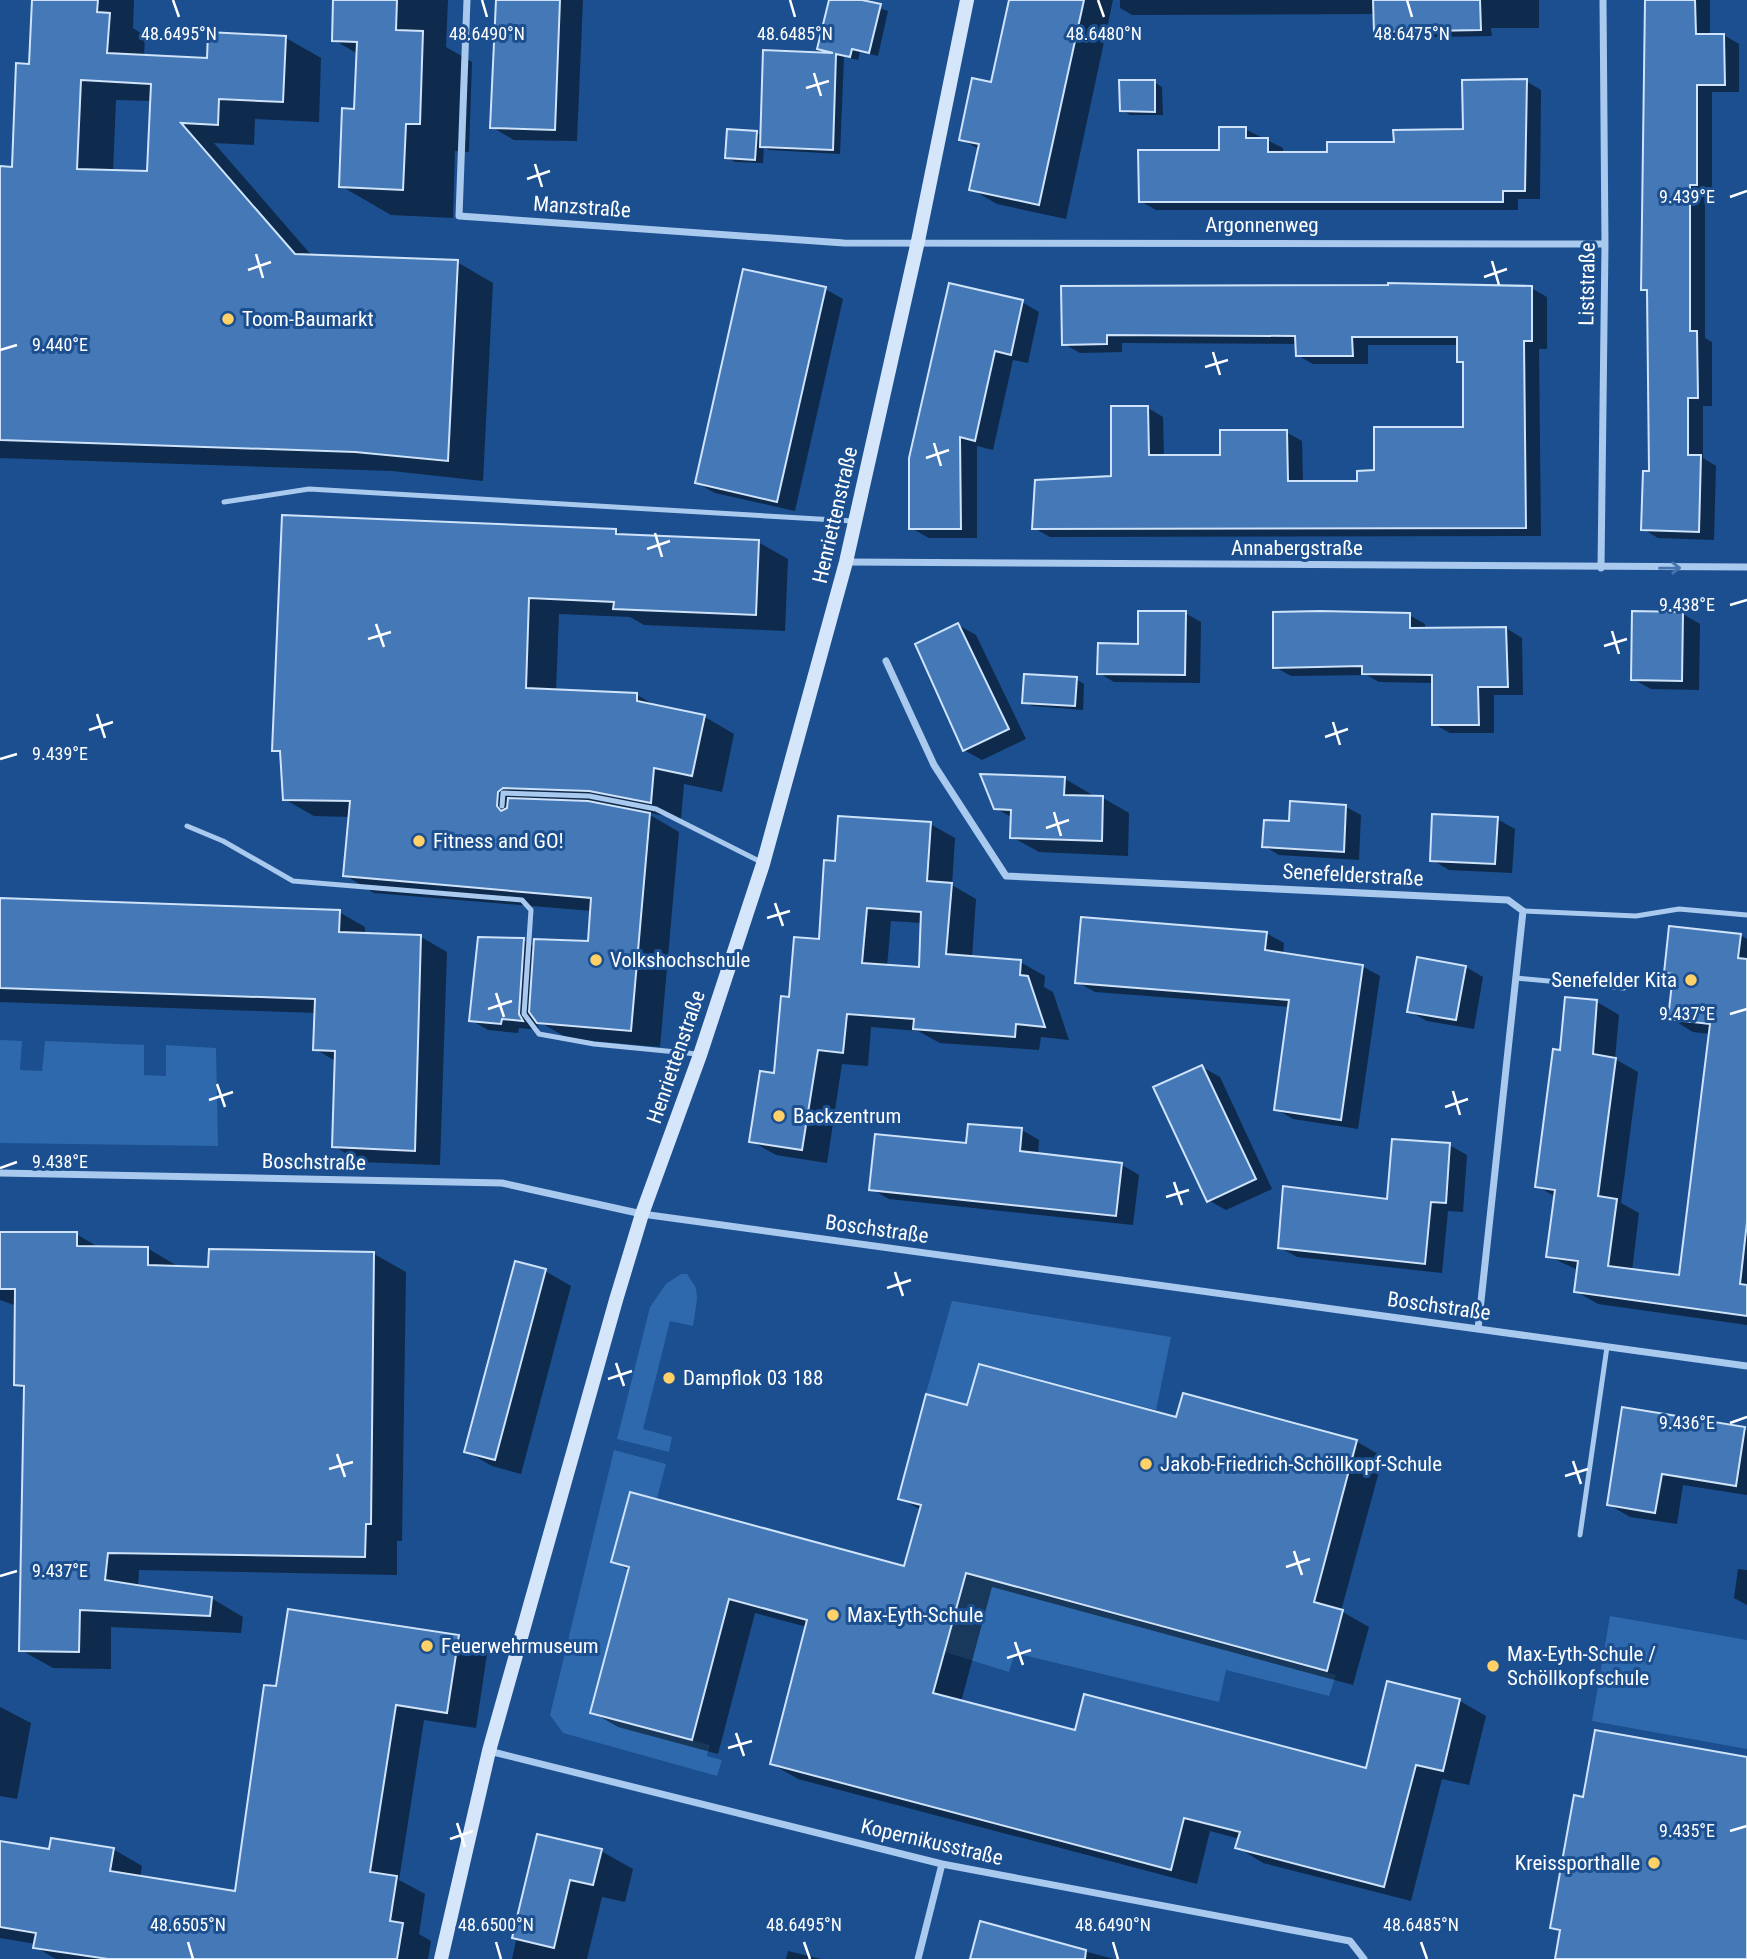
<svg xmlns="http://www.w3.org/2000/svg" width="1747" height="1959" font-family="'Roboto Condensed',sans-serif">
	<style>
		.green { fill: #2e69ad }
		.shadow { fill: #0007; fill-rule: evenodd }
		.building { fill: #4478b7; stroke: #cfe3fa; stroke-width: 2; fill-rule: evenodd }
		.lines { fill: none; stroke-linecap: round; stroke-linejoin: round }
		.lane { stroke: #a9c9ee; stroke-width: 5 }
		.street { stroke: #a9c9ee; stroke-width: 7 }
		.secondary { stroke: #d6e6fa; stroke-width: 14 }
		.oneway { stroke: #4674ac }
		.ticks { fill: none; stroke: #fff; stroke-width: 2.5 }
		.poi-dot { fill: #ffd166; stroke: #1b4f8f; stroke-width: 2.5 }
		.labels { text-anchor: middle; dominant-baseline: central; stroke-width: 6; stroke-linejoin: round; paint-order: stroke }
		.street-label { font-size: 21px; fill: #fff; stroke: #1b4f8f }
		.poi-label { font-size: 21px; fill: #fff; stroke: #1b4f8f; text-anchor: start }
		.ticks-label { font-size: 18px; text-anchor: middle; fill: #fff; stroke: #1b4f8f; stroke-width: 6; stroke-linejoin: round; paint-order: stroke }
	</style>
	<rect width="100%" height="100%" fill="#1b4f8f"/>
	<path class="green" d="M0,1040l22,1 -2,29 22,1 3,-30 99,4v30l22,1v-31l50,3 2,98 -218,-3z
		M681,1274h6l9,14 1,11 -4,27 -23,-5 -27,108 29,8 -3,15 -52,-13 33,-132 16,-23z
		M952,1301l219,36 -15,73 -177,-47 -12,42 -41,-12z
		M614,1450l52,14 -9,34 -28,-6 -18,70 28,8 -9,34 -11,-2 -30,111 121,32 -3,11 15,4 -5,16 -154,-43 -13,-18z
		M965,1574l371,101 -7,21 -103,-26 -7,32 -204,-49 -6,19 -64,-20z
		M1610,1616l137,24v109l-155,-28z"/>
	<path class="shadow" d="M34,0h100l-1,28 12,8 -1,21 65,3 77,-22 35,20 -2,64 -64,-3 -1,26 -40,-2 99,114 144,5 36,21 -10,198 -91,-10 -392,-13v-290h14l17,-102zM116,100l36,1 -3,72 -36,-1z
		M335,0h113l-2,47 26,15 -3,90 -14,-1 -2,67 -62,-3 -50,-29 15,-76 2,-56 -24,-14z
		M496,0h87l-6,141 -63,-1 -22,-13z
		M831,0h24l33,11 -10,45 -18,-4 -2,8 -14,-3 -4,97 -71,-4 -5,-3 -1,16 -28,-1 -8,-5 29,-25 6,4 68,-81 -11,-7z
		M1010,0h103l-47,219 -69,-15 -26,-15 8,-40 -18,-10 31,-55z
		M1120,0h419v28h-48l1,8 -105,2 -11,-7 -1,-17 -243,1 -12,-7z
		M1648,0h62v35h14l15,9v48h-27v101l-7,-1v146l7,4v64h-9v52l13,8 -2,74 -56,-2 -15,-9 8,-56 -2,-181 -6,-3z
		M1526,81l15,9 -1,109h-22v11h-362l-16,-9 81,-50 24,-22 38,19v5l46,1 67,-10 68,-14z
		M1154,82l8,5 1,28h-33l-8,-5z
		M1063,288h468l16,9v52h-8l2,187 -491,1 -16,-9 79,-50 35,-70 15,9 1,40h58l64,-25 16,9 1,41h56l106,-53v-65l-6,-3v-16h-91v19h-55l-16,-9v-11l-175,-1v9l-42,1 -16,-9z
		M825,289l18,10 -48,212 -80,-18 -18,-10z
		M1022,302l17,10 -11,51 -15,-3 -20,90 -16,-4v92h-48l-18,-10v-69z
		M616,531l9,5 133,6 30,17 -3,72 -141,-6 -14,-8 -71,-3 -3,77 81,4 21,12 47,10 29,17 -12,58 -38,-8 -3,35 -36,-7 34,20 -19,215 -91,-8 -33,-19 3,10 -20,-2 -1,5 -30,-3 -17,-10 52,-80 13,7 54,-5 2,-31 -218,-18 -29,-18 5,-58 -36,-1 -30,-17 -2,-45 -8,-4z
		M1185,613l16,9 -1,61 -86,-1 -15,-9z
		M1683,614l17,10 -1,66 -48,-1 -18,-10z
		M1409,615l16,9v6l81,-2 16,10 1,57h-29v38h-44l-16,-9 -1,-41 -54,-1 -12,-7 -76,1 -16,-9z
		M958,625l18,10 50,104 -44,21 -18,-10z
		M1076,679l8,5 -1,26 -51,-4 -8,-4z
		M1065,779l26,15v4h12l26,15 -1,43 -89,-4 -27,-15 1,-19 -18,-10z
		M1346,807l15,8 -2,45 -80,-5 -15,-9 27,-23z
		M1497,819l18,10 -3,44 -63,-3 -17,-10z
		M930,824l25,14 -3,47 24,14 -4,59 48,4 25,14 -1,11 9,5 16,48 -28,-3 -2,13 -99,-7 -22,-12 -47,-4 -3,39 -26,-2 -15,99 -51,-8 -25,-14 24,-66 15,-76 31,-58 15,-78zM891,921l31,2 -2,46 -33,-2z
		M0,900l339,12 26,15v8l56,2 26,15 -7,213 -80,-3 -26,-16 3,-84 -22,-13 1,-36 -316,-11z
		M1266,933l18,10 -1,11 79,12 18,10 -22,153 -65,-10 -17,-10 14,-102 -195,-15 -18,-10z
		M1740,935l7,4v386l-149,-21 -23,-13 3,-21 -30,-14 8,-59 -19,-11 24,-134 36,-50 22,13 -4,44 23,13 -17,131 18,10 -7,58 49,6 29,-243 -17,-2 -23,-14 5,-41 -9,-5z
		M1418,959l48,8 17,10 -9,52 -47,-8 -18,-10z
		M1202,1067l18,10 52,112 -46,21 -18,-10z
		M1022,1130l17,10 -1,15 84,10 17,10 -6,50 -244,-26 -18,-10 97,-44z
		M1449,1145l18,10 -4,57 -15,-1 -6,62 -145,-16 -18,-10 110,-46z
		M0,1234h76l24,14h47l32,19 31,2 164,-15 32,18 -4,269h-5v34l-258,-5 -1,17 73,11 32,19 -2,16 -130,-6v42l-58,-1 -32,-18 5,-260 -11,-6 2,-78 -17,-6z
		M545,1271l26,15 -50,188 -29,-8 -26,-15z
		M968,1407l209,12 179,22 27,16 -42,154 28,16 -16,58 -361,-98 -31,115 115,31 291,37 22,-87 71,18 26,15 -17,69 -27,-6 -31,122 -148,-38 -26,-16 3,-8 -30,-8 -13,53 -399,-105 -26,-15 35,-137 -52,-14 -37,141 -100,-27 -26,-15 38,-141 -17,-10 292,7 16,-58 -21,-12z
		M1624,1409l123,21v65l-64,-10 -6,39 -47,-7 -22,-13z
		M1738,1569l9,1v35l-13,-7z
		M459,1637l28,17 -11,74 -52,-8 -25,160 26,14 -6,40 12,7 -3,18h-372l-21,-12 1,-3 -36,-6v-95l50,8 63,-2 29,17 -2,12 97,15 40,-205z
		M0,1707l31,16 -14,76 -17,-3z
		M539,1836l62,15 32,18 -8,33 -23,-5 -15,62h-75z
		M981,1924l133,35h-142z
		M788,1951l33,8h-35z"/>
	<path class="building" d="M32,0h66l-1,12 13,1 -3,40 100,5 1,-26 78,4 -3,66 -64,-3 -1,26 -37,-2 114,131 163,6 -10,201 -93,-9 -355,-12v-274l12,1 4,-104 13,1zM81,80l70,4 -4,87 -70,-2z
		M333,0h64l-1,30 27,1 -3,93h-14l-3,66 -64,-3 3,-79 12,1 3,-67 -25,-1z
		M496,0h64l-5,130 -65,-2z
		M829,0h33l19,4 -12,49 -17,-4 -2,8 -14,-3 -3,96 -73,-3 3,-97 70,3 -16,-4z
		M1009,0h75l-45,205 -70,-15 10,-46 -20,-4 13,-62 19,4z
		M1373,0h107l1,30 -107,2z
		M1645,0h50l1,34h28l1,51h-28v100h-7v146h7l1,67h-10v57h13l-2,77 -58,-2 2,-59h6l-2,-181h-6z
		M1527,79l-2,112h-22v11h-364l-1,-52h81v-23h27v11h22v14h59v-10h67l-1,-12 70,-1 -1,-49z
		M1119,80h36v32l-35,-1z
		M727,129l30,2 -2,29 -30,-2z
		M743,269l83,18 -49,215 -82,-19z
		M949,283l74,17 -12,55 -16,-4 -20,90 -15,-4 1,92h-52v-71z
		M1388,283l144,3v55h-8l2,187 -494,1 3,-49 76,-4v-70h37l1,49h71v-25h67l1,51h69v-10l17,-1v-43h89v-65h-6v-25h-105l1,19h-57l-1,-20 -188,-1v9l-45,1 -1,-59 327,-1z
		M282,515l334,14v5l143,6 -3,75 -143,-6 1,-7 -85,-4 -3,90 111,5v8l68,14 -13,61 -38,-8 -3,35 -62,-12 -86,-3 -5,4 -1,14 4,5 6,-3 1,-10 80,3 62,12 -19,218 -94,-8 -8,-11 5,-73 54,2 3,-43 -248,-22 7,-75 -67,-1 -3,-49h-8z
		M1138,611h48l-1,64 -88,-1 1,-31 40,1z
		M1320,611l90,2v15l96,-1 2,60h-30l1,38h-47v-50l-70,-1v-8l-89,2v-56z
		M1632,611l51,1 -1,69 -51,-1z
		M958,623l51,106 -46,22 -48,-107z
		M1024,674l53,3 -2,29 -53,-3z
		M980,774l85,3 -1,18 39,1 -1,45 -92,-3 1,-28 -17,-1z
		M1290,801l56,4 -2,47 -82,-5 2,-27 25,1z
		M1432,814l66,3 -3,47 -65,-3z
		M838,816l93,6 -4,59 25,2 -6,71 75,6 -1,15 8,1 17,51 -29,-3 -1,13 -102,-8 1,-10 -67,-5 -4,39 -25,-3 -16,100 -53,-8 11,-71 14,2 7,-77 8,1 5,-60 25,2 5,-79 11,1zM867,908l54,4 -2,55 -57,-4z
		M0,898l340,12 -1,22 82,3 -6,216 -83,-4 3,-96 -22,-1 2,-51 -315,-11z
		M1081,917l186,15 -2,18 98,15 -22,155 -67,-10 15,-110 -214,-17z
		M1669,926l72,8 -3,24 9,1v263l-7,62 7,1v31l-173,-24 4,-31 -32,-4 9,-67 -20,-3 18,-138 7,1 5,-53 32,3 -4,54 23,4 -18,138 19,3 -9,67 71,9 31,-251 -42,-5 5,-45 -9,-1z
		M478,937l46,1 -5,76 4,7 -21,-2 -1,5 -32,-3z
		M1417,957l49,9 -10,54 -49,-8z
		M1202,1065l54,114 -49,23 -54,-115z
		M968,1124l54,4 -2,23 102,12 -6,53 -247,-26 6,-56 91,9z
		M1392,1139l58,4 -4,60 -15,-1 -6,62 -147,-16 5,-62 104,13z
		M0,1232h77v14l71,1v18l60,2 1,-18 165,3 -3,272h-5l-1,33 -257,-4 -3,27 107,17 -2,19 -130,-6 -1,42 -60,-1 5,-265 -10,-1 1,-96h-15z
		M515,1261l31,8 -51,191 -31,-8z
		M979,1364l197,53 7,-24 174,47 -43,162 29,8 -16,61 -361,-98 -33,120 142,37 9,-36 282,74 21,-87 73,18 -17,72 -27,-6 -32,122 -149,-39 5,-16 -56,-14 -13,52 -401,-106 37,-144 -78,-21 -37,141 -102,-27 39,-146 -18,-5 19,-70 274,74 17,-61 -23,-6 28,-105 41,11z
		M1622,1407l123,20 -9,59 -74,-12 -7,39 -48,-8z
		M288,1609l171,26 -12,78 -51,-8 -26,167 27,4 -7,45 13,2 -6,36h-289l-75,-11 3,-15 -36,-6v-86l49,8 2,-11 63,10 -4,23 125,20 29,-206 12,1z
		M1595,1730l152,27v202h-192l5,-29 -10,-2 24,-133 9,2z
		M537,1834l65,15 -9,36 -23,-5 -16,68 -42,-10z
		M980,1921l106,29 -1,9h-115z"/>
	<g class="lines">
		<path class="lane" d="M224,502l85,-13 544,32
			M502,806l1,-13 86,3 67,13 105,53
			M187,826l36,15 70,40 229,19 9,10 -7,104 15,20 55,10 103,10
			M1523,911l113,5 43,-7 68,6
			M1516,978l108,10
			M1580,1535l27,-188"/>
		<path class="street" d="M467,0l-8,216 385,27 761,1
			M846,562l901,5
			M1601,568l4,-324 -2,-244
			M886,661l48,104 72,111 502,24 15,11 -45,418
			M0,1173l502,10 140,31 1105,152
			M489,1751l453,113 408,77 14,18
			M918,1959l24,-95"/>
		<path class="secondary" d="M441,1959l48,-208 127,-451 26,-86 58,-159 63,-191 83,-302 72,-321 49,-241"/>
	</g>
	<defs><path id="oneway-shaft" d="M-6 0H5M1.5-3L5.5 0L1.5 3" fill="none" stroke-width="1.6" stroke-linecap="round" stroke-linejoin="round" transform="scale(1.75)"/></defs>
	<use class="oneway" href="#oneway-shaft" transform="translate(1670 568) rotate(-1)"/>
	<path class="ticks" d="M173,0l6,17M482,0l5,17M790,0l5,17M1098,0l6,17M1407,0l5,17M814,73l7,23M806,88l23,-7M535,164l7,23M527,179l23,-8M1730,197l17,-6M256,254l7,24M1492,261l7,24M248,270l23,-8M1484,277l23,-8M0,350l17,-5M1213,352l7,23M1205,367l23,-7M934,443l7,23M926,458l23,-8M655,533l7,24M647,549l23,-8M1730,605l17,-5M376,624l8,23M1612,631l7,23M368,639l23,-7M1604,646l23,-7M97,714l8,24M1333,722l7,23M89,730l24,-8M1325,737l23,-8M0,759l17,-5M1054,812l7,24M1046,828l23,-8M775,903l8,23M767,918l23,-7M496,993l8,24M488,1009l24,-8M1730,1014l17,-5M217,1084l8,23M1453,1091l7,24M209,1100l24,-8M1445,1107l23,-8M0,1168l17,-6M1174,1182l8,23M1166,1197l23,-7M895,1272l8,24M887,1288l24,-8M616,1363l8,23M608,1379l24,-8M1730,1423l17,-6M337,1454l8,23M1573,1461l8,23M329,1469l24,-7M1565,1476l23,-7M1294,1551l8,24M1286,1567l24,-8M0,1576l17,-5M1015,1642l8,23M1007,1658l24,-8M736,1733l8,23M728,1748l24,-7M457,1823l8,24M1730,1831l17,-5M450,1839l23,-8M188,1942l5,17M496,1942l5,17M804,1942l6,17M1113,1942l5,17M1421,1942l6,17"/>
	<g class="poi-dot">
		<circle cx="228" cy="319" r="7"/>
		<circle cx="419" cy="841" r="7"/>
		<circle cx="596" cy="960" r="7"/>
		<circle cx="1691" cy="980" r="7"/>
		<circle cx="779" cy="1116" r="7"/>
		<circle cx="669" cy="1378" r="7"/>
		<circle cx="1146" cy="1464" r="7"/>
		<circle cx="833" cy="1615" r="7"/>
		<circle cx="427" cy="1646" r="7"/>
		<circle cx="1493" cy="1666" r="7"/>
		<circle cx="1654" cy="1863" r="7"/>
	</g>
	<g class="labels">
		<g class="street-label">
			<text transform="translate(582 207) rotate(4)">Manzstraße</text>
			<text x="1262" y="225">Argonnenweg</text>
			<text transform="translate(1587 284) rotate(-89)">Liststraße</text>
			<text transform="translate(835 515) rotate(-77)">Henriettenstraße</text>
			<text x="1297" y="548">Annabergstraße</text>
			<text transform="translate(1353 875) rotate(3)">Senefelderstraße</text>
			<text transform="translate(676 1057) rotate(-71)">Henriettenstraße</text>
			<text transform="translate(314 1162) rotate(1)">Boschstraße</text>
			<text transform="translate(877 1229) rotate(8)">Boschstraße</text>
			<text transform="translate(1439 1306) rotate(8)">Boschstraße</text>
			<text transform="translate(932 1842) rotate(13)">Kopernikusstraße</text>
		</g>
		<g class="poi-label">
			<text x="242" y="319">Toom-Baumarkt</text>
			<text x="433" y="841">Fitness and GO!</text>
			<text x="610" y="960">Volkshochschule</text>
			<text x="1677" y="980" text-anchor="end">Senefelder Kita</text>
			<text x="793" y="1116">Backzentrum</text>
			<text x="683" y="1378">Dampflok 03 188</text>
			<text x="1160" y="1464">Jakob-Friedrich-Schöllkopf-Schule</text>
			<text x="847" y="1615">Max-Eyth-Schule</text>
			<text x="441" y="1646">Feuerwehrmuseum</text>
			<text x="1507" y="1654">Max-Eyth-Schule /<tspan x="1507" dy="24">Schöllkopfschule</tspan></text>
			<text x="1640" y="1863" text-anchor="end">Kreissporthalle</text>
		</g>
	</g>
	<g class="ticks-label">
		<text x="179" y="40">48.6495°N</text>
		<text x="487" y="40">48.6490°N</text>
		<text x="795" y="40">48.6485°N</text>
		<text x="1104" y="40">48.6480°N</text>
		<text x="1412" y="40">48.6475°N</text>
		<text x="1687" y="203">9.439°E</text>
		<text x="60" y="351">9.440°E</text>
		<text x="1687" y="611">9.438°E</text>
		<text x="60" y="760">9.439°E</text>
		<text x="1687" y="1020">9.437°E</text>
		<text x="60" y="1168">9.438°E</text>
		<text x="1687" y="1429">9.436°E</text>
		<text x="60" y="1577">9.437°E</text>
		<text x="1687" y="1837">9.435°E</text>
		<text x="188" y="1931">48.6505°N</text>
		<text x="496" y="1931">48.6500°N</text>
		<text x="804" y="1931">48.6495°N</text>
		<text x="1113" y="1931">48.6490°N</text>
		<text x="1421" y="1931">48.6485°N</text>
	</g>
</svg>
